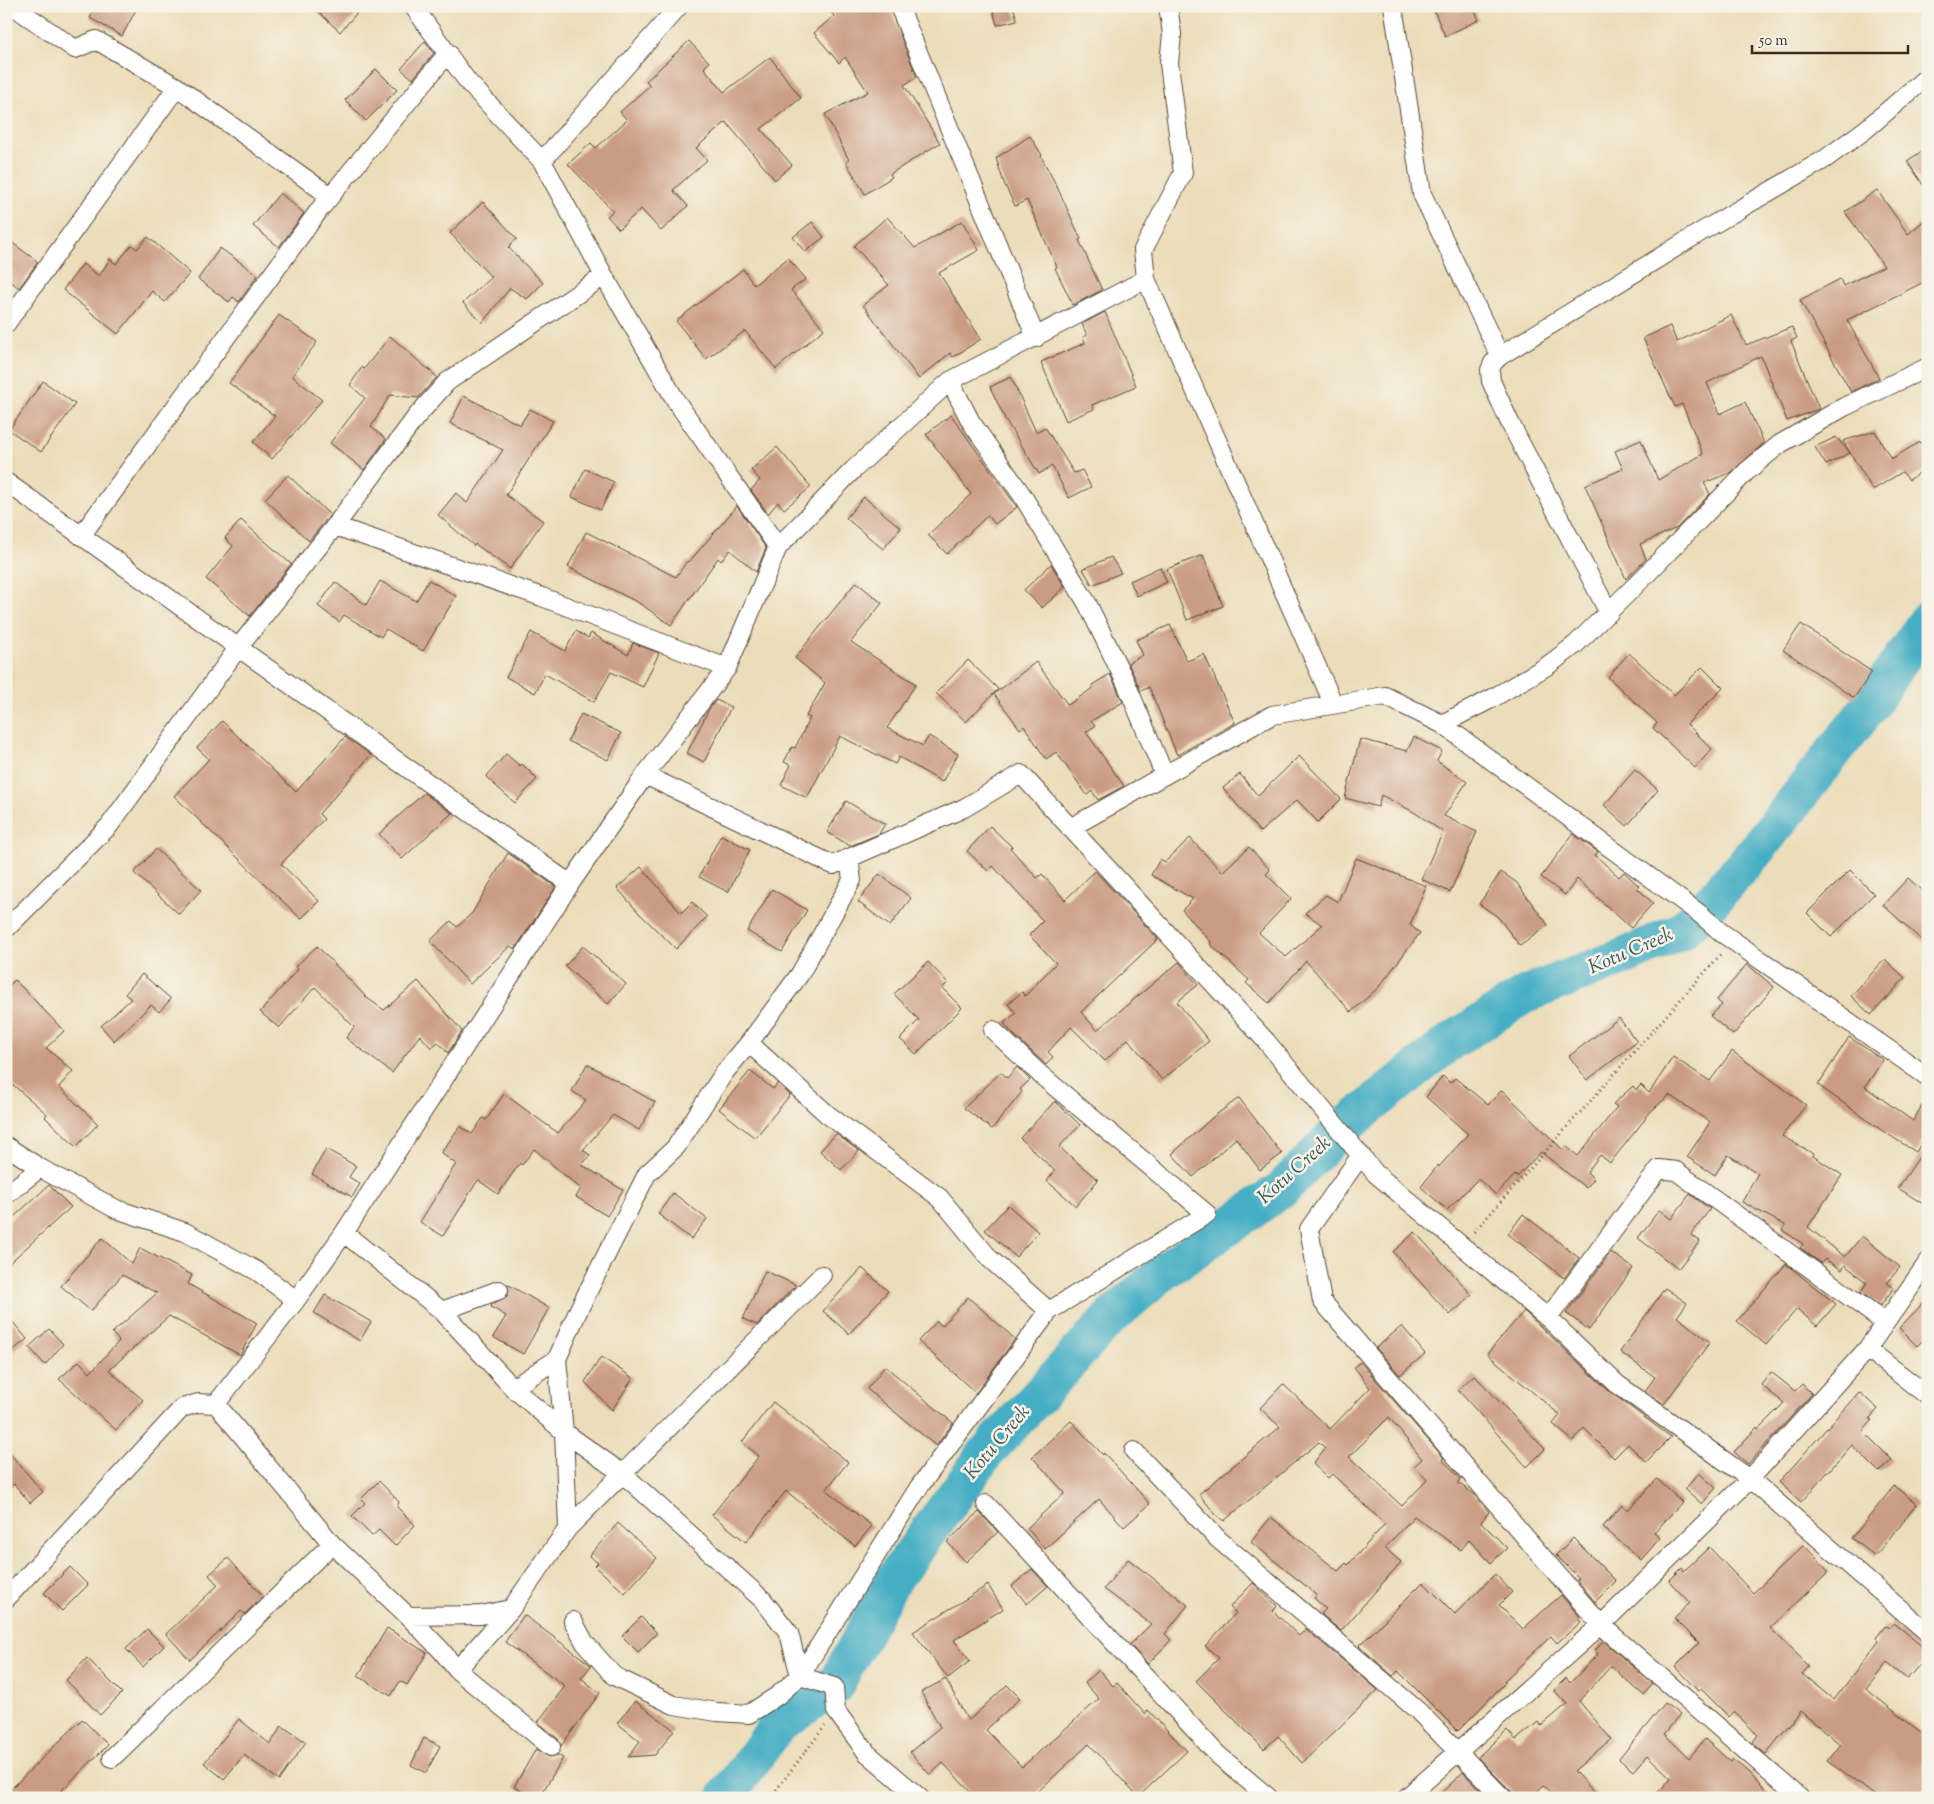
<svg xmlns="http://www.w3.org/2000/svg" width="1934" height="1804" font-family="'Sorts Mill Goudy',serif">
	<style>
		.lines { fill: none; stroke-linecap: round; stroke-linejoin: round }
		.river { stroke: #45aec4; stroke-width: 38 }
		.building { fill: #ca9c83; fill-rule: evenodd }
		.minor-casing { stroke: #564535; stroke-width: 20 }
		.path { stroke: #564535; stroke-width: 3; stroke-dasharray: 1 4; stroke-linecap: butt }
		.minor { stroke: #fff; stroke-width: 18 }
		.labels { text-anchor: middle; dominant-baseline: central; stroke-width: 5; stroke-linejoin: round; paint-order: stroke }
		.water-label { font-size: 20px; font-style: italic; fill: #3e5858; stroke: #f7f3e8 }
	</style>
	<rect width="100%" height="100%" fill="#f7f3e8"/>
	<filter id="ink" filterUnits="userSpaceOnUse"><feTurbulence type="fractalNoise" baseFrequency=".02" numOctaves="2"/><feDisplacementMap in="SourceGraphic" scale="10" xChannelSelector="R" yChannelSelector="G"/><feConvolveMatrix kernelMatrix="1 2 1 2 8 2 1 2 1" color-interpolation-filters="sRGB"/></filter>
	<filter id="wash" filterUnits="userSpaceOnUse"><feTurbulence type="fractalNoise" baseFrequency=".0096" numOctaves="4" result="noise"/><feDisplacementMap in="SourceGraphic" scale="20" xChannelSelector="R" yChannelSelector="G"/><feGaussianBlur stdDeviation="1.12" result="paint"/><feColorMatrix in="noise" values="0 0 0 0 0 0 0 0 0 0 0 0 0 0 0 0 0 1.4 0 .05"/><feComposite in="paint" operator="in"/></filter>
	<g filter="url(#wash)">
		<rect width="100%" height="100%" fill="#ecddba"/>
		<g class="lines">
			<path class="river" d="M725,1798l54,-74 55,-37 58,-106 94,-128 124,-135 53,-46 119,-83 57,-58 111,-89 76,-48 102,-39 53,-24 19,-17 54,-61 112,-142 62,-92"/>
		</g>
		<g id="blocks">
			<path class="building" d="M96,6h42l-16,30 -32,-18z
				M312,6h51l-23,26z
				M826,6h63l28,71 -13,8 36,58 -50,31 2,3 -27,17 -19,-32 3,-2 -24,-46 43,-22 -23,-35 -6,6 -25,-30 20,-17z
				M992,6h21l4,14 -20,5z
				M1432,6h41l6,14 -34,16z
				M425,41l9,12 -21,26 -12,-10z
				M689,41l20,21 -5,6 20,24 46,-35 31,41 -40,31 31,36 -17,15 -49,-58 -30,26 11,12 -34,30 15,16 -27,25 -20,-22 -22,20 -12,-13 6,-5 -45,-47 23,-21 5,5 31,-28 -7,-8 30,-27 -4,-4z
				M376,69l21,21 -31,31 -21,-21z
				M1030,136l12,19 -1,1 17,33 23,50 -2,1 23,50 -29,15 -18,-37 2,-1 -30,-67 -12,6 -11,-23 -8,-25z
				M1928,147v45l-21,-31z
				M1877,190l31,44 20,-17v63l-81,40 32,58 -28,14 -51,-92 40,-21 3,7 41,-20 -39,-54z
				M280,193l24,20 -25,34 -26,-21z
				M483,202l34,37 -9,8 35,36 -16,16 -17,-11 -28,35 -19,-20 28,-26 -41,-44z
				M887,217l28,31 47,-27 17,29 -40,23 42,66 -28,18 -3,-4 -31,26 -56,-74 26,-20 -35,-39z
				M812,222l12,15 -19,15 -12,-15z
				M148,237l42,36 -25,29 -13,-11 -34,43 -55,-44 20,-26 16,12 11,-17 6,5 16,-19 5,4z
				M6,238l32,24 -19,26 -13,-10z
				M220,248l38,27 -19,27 -6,-5 -4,5 -31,-23z
				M788,258l18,21 -15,11 33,39 -48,40 -31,-38 -39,28 -30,-38 67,-52 11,16z
				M1105,312l31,74 -44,19 2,4 -28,12 -25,-59 44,-19 -2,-6 4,-2 -5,-11z
				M279,315l38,27 -25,34 30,24 -50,59 -19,-17 22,-26 -46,-33z
				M1731,315l15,30 46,-18 5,11 -6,3 28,68 -32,12 -26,-65 -54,27 13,31 25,-12 19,41 -32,29 -28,11 6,11 -33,34 -37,16 6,15 -20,20 -41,-94 38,-16 -8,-18 26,-11 17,40 45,-26 -21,-50 -7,3 -32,-69 27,-12 7,16z
				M390,336l47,41 -19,21 -28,-3 -19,32 15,12 -22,31 -34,-27 35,-45 -15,-13 12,-18 2,2z
				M1011,377l25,55 9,-5 29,46 8,-3 9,17 -22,11 -17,-32 -13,8 -34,-55 -15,-32z
				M43,381l32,23 -34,48 -32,-22z
				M464,396l56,29 10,-16 23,12 -47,74 37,26 -33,48 -35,-25 -1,2 -36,-31 18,-22 11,10 36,-53 -53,-27z
				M951,415l66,92 -22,17 -7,-9 -41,39 -19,-19 43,-41 -45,-60z
				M1875,431l16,28 29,-17 8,13v12l-19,13 -7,-8 -29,18 -30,-49z
				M1836,437l14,16 -24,12 -11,-18z
				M777,447l34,40 -27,22 -6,-7 -10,12 -17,-24 9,-10 -9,-10z
				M585,469l29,13 -13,28 -29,-13z
				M288,475l42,40 -21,26 -44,-42z
				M864,497l37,31 -18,21 -37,-31z
				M737,506l29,42 -10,24 -26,-22 -9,11 -3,-3 -47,67 -32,-22 -71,-36 18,-35 90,45 11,-16 2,1z
				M241,520l50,44 -41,52 -44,-37 27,-33 -8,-8z
				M1203,555l20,51 -36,14 -20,-51z
				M1111,557l10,16 -29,12 -9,-16z
				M1051,564l14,23 -23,21 -18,-18z
				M1160,567l7,15 -30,14 -7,-15z
				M429,580l27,16 -33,55 -37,-22 -5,8 -37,-22 -5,7 -21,-16 17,-24 31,23 14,-24 36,20z
				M856,582l26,21 -31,39 65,42 -29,44 36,18 6,-10 29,18 -16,28 -43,-25 -4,7 -55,-28 -33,62 -26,-13 10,-20 -7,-3 8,-15 3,1 15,-30 -4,-2 19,-33 -30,-25z
				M1801,624l71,48 -18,26 -71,-48z
				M1170,625l17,36 17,-7 31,69 -58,32 -28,-68 -8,4 -13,-28 15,-8 -7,-15z
				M576,631l12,7 3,-5 37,22 5,-12 26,10 -16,34 -32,-15 -17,30 -49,-28 -10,19 -29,-16 25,-45 34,19z
				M1629,653l45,42 28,-28 21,21 -36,36 25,25 -17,19 -42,-40 4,-5 -49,-46z
				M968,660l30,29 -32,33 -30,-29z
				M1036,662l32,43 25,-17 -1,-3 18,-11 13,28 -32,19 4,5 -9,6 38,54 -26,14 -6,-9 -5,4 -31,-43 -10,7 -22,-33 -4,3 -26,-35z
				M716,700l15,7 -27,55 -17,-9 22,-44z
				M581,714l40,19 -13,27 -40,-19z
				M222,721l74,71 49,-55 26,18 -52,59 5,5 -43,45 38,37 -18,18 -127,-123 35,-37 -12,-11z
				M1414,737l28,14 -5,10 30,21 -23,34 33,16 -27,60 -29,-13 22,-47 -29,-20 -33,-17 -3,12 -33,-9 15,-59 47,12z
				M506,754l14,12 2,-2 15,15 -22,24 -29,-26z
				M1299,756l42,43 -23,23 -21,-22 -37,32 -37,-44 17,-14 18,22z
				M1635,770l23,20 -31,36 -23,-21z
				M424,793l28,20 -50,46 -23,-25z
				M846,801l39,23 -6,10 -29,12 -23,-14z
				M990,826l22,21 -2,1 27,30 5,-4 23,26 30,-29 63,68 -77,73 16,18 82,-68 19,23 -21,17 32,39 -47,39 -34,-41 -23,22 -34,-34 -23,25 5,5 -7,8 -34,-32 -8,-10 12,-10 -8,-9 14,-12 3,4 31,-33 -27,-28 14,-14 -50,-55 -5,5 -21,-20z
				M1573,834l25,18 -3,3 24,22 5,-5 15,14 -2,2 16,15 -22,25 -54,-49 -12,16 -24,-18z
				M721,835l29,15 -22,42 -29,-15z
				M1190,838l32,34 27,-25 21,23 -4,4 25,25 -32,34 27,24 36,-32 -17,-12 21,-18 12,7 18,-44 70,28 -16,39 10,8 -42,55 -27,24 -45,-51 -37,42 -23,-20 3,-3 -39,-36 1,-2 -29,-32 11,-11 -42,-24 9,-16 5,3z
				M156,849l45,41 -22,24 -45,-41z
				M508,853l48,34 -41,62 -5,-3 -40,38 -40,-43 21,-20 6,6 15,-14z
				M641,867l40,46 11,-11 15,15 -31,32 -36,-35 -23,-26z
				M1850,870l24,24 -43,43 -24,-24z
				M1501,872l15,10 32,43 -28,21 -22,-29 -19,-13z
				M879,874l32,24 -21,28 -32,-24z
				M1908,878l20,18v50l-45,-41z
				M772,889l35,21 -25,42 -35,-21z
				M317,946l50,52 17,12 34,-29 44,50 -14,22 -10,-11 -7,6 -11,-13 -28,38 -46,-35 8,-11 -39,-40 -36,41 -19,-16 38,-43 -3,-2z
				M583,946l43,38 -18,20 -43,-38z
				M1885,959l20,19 -34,37 -20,-19z
				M928,962l20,21 -6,5 20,20 -46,46 -16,-15 19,-19 -25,-26z
				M1747,964l27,23 -41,48 -23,-19 12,-11 -5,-5z
				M142,974l29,25 -12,13 -8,-7 -37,36 -13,-15 30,-27 -6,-5z
				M15,980l49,51 -18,17 27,23 -14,16 39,37 -22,23 -31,-30 2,-3 -41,-35v-91z
				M1619,1018l18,24 -50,38 -18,-24z
				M1849,1037l34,23 -18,27 48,34 15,-26v37l-12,20 -35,-22 -63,-45z
				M1732,1051l74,54 -24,31 32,18 -1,2 29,19 -34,52 37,30 17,-21 38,31 -13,16 7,5 -14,18 -20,-14 7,-9 -22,-18 -3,5 -17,-11 -4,4 -21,-15 3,-4 -21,-14 3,-5 -43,-23 16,-29 -30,-18 -13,20 -28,-18 23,-35 -41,-27 -24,22 1,1 -36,45 -10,-8 -13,17 7,7 -8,9 -45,-36 -24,25 -2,-2 -19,20 -18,-16 -31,31 -26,-23 17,-22 1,2 29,-33 -42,-37 17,-21 7,7 5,-5 33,27 14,-15 61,60 3,-4 12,10 39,-49 -4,-3 20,-18 3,4 5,-5 8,8 24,-36 37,24z
				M587,1064l68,38 -16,28 -26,-15 -30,35 7,5 -8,10 41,25 -16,26 -31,-19 5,-8 -47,-40 -12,16 -2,-2 -22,31 -20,-14 -35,56 -23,-14 36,-58 -15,-11 19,-27 12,8 11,-16 3,2 18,-26 54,39 28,-33 -14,-9z
				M1017,1067l13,13 -10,9 2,3 -30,37 -28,-21 37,-36 6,6z
				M750,1071l23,18 5,-6 12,12 -35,43 -36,-29z
				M1239,1098l43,56 -22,16 -24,-32 -43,39 -21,-23 41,-37z
				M1055,1101l25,24 -21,22 39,33 -22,26 -29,-25 8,-10 -35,-33z
				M836,1134l23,17 -18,19 -21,-19z
				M1928,1144v63l-30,-19z
				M326,1149l30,17 -7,11 11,7 -8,13 -40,-23z
				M49,1185l22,22 -65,59v-42z
				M673,1193l34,26 -16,20 -33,-25z
				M1690,1194l20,15 -19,26 9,6 -22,28 -40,-31 21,-28 12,9z
				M1008,1205l30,27 -22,25 -31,-27z
				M1523,1214l56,44 -15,20 -56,-44z
				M1415,1232l57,63 -22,20 -57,-63z
				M102,1238l30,26 8,-16 52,27 -4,9 69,39 -17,32 -71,-39 -60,54 34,30 -27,30 -57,-51 20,-18 11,12 29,-32 -7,-8 45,-40 -35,-18 -31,36 -30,-25z
				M1611,1252l22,16 -44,62 -23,-17z
				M1786,1264l50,40 -19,22 -20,-17 -31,36 -29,-24z
				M862,1268l26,23 -39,43 -26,-23z
				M765,1271l31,14 -39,40 -14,-6z
				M507,1284l42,24 -26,46 -30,-17 13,-21 -15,-9 1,-3 15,-8 2,-5z
				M1665,1288l22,15 -10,14 33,25 -46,62 -19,-13 10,-14 -35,-25z
				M325,1295l46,27 -11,19 -46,-28z
				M968,1297l47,42 -39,54 -58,-52 19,-20 5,5z
				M1928,1298v37l-11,11 -18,-18z
				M1524,1311l86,81 61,45 -25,25 -18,-18 -14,14 -30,-30 -11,13 -20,-17 7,-9 -73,-61z
				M6,1314l21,25 -21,17z
				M1402,1326l23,28 -25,21 -24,-27z
				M49,1329l14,15 -18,21 -16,-18z
				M601,1357l32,21 -21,32 -27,-28z
				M1360,1362l84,96 -2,1 19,20 -3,4 16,11 15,18 -8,10 26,26 -16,15 -22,-23 -8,10 -47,-34 -29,32 16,14 -60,69 -20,-17 5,-5 -12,-11 3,-3 -66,-53 20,-25 67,54 8,-8 2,2 37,-41 -53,-50 -4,4 -15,-14 12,-16 -6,-6 -95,79 -8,-6 -17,-21 81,-67 -20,-19 23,-24 47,45 40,-41 -16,-21zM1389,1417l33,42 -8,7 13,14 -25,26 -53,-49z
				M885,1366l68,57 -17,23 -69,-57z
				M1771,1372l24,19 7,-7 10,10 -64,70 -14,-12 23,-25 1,2 26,-26 -23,-18z
				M1474,1375l71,74 -18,18 -69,-77z
				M1859,1392l19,17 -8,9 2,3 -9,10 29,29 -13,12 -27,-27 -51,57 -22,-20z
				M773,1402l75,60 -22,28 46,36 -17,20 -69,-55 -40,51 -34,-27 47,-59 -17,-14z
				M1071,1421l32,34 1,-2 46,51 -26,23 -25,-28 -54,50 -18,-21 38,-35 -33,-36z
				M6,1449l37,43 -13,11 -16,-19 -8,7z
				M1699,1473l17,15 -14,16 -17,-15z
				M1657,1479l25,23 -28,31 6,5 -19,22 -38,-33 19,-22 6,5z
				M379,1481l20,21 -2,5 18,18 -20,21 -16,-16 -7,6 -20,-20 13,-13 -4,-4z
				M1894,1486l23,18 -42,52 -23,-18z
				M979,1512l19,20 -32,30 -19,-20z
				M618,1523l39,35 -32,35 -30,-27 3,-3 -9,-7z
				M1573,1538l43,43 -21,21 -18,-22 2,-2 -23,-23z
				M1804,1545l25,27 -59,56 39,38 -7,8 32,26 45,-59 -3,-3 10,-13 4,2 3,-4 35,28v4l-21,24 -20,-16 -21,26 62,49v60h-50l-50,-38 12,-16 -40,-33 -34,43 -14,-11 6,-8 -24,-23 -5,5 -28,-28 -3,2 -23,-24 24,-24 -25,-25 16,-15 -21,-22 13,-13 2,3 25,-24 44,46z
				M228,1558l35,38 -18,18 -4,-3 -51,49 -24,-26 52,-49 -9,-10z
				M1128,1559l60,46 -23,29 6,6 -23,24 -18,-19 21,-21 -47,-35z
				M70,1567l18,18 -26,26 -18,-18z
				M1032,1569l16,17 -21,18 -15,-18z
				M1495,1574l17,18 -13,13 24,24 38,-34 19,22 -2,2 3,3 -24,21 -6,-7 -47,45 2,1 -48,49 -60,-60 -5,5 -34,-30 64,-64 32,32z
				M1253,1583l24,23 -4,5 26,25 7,-7 72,61 -76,73 -24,-27 -14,13 -68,-68 23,-23 -14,-12 31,-33 -6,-6z
				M988,1585l15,24 -49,31 16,21 -22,17 -35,-46z
				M524,1615l63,47 4,4 -10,12 19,15 -39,53 -3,-7 -20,-17 27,-36 -60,-44z
				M641,1617l16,16 -19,19 -16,-16z
				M387,1628l40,25 -20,32 -7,-4 -9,15 -33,-20z
				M147,1629l17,17 -21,21 -17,-18z
				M1603,1641l50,43 -10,11 -32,-29 -32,35 32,38 -37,32 26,27h-44l-12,-13 -14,13h-17l-2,-7 -33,-33 2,-3 27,-25 9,10 22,-18 3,4 26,-22 -13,-14 12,-12 4,5 28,-29 -3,-3z
				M87,1658l35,35 -22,22 -34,-35z
				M1099,1670l14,16 4,-3 28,31 3,-4 39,41 -49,46 -49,-53 -58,54h-55l-33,-35 -13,12 -20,-23 30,-25 -19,-35 25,-13 22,42 39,-36 13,13 -34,32 36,37 77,-68 -14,-16z
				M635,1701l39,29 -19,25 -27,2 12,-16 -23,-18z
				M1665,1703l15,12 -16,19 25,24 16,-19 26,23 2,-3 14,11 26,28h-120l18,-20 -24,-23 -14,16 -14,-12z
				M82,1719l26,26 -54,53h-48v-4z
				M239,1719l31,25 12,-18 24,16 -27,38 -35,-25 -20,24 -20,-16z
				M424,1738l16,8 -14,27 -15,-8z
				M536,1749l13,8 9,-2 5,3 -24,40h-5l-20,-11z
				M1463,1772l25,26h-52z"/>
		</g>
	</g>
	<g filter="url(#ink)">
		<use href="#blocks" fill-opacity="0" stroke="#564535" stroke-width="1"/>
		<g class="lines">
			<g class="minor-casing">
				<path id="minor" d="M13,6l62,43 21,-9 81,47 153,109
					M899,6l137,332
					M1168,6l4,28 -3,29 14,110 -40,77 3,29 187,424
					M1393,6l29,188 78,162
					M542,161l137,-155
					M6,324l171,-237
					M950,381l21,41 51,73 65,108 39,80 38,91
					M6,482l564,402
					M335,526l207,71 185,71
					M81,536l239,-327 128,-156
					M778,547l75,-77 97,-89 196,-102
					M1609,613l-98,-188 -20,-44 -1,-11 3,-7 7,-7 204,-126 121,-71 40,-29 63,-54
					M1442,724l51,-26 54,-32 28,-21 67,-66 105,-108 33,-27 64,-37 84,-40
					M645,775l188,90 131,-57 57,-34 245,267 110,133 172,144 69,66 133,95 178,154
					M1070,828l202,-113 113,-19 57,28 258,190 22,19 206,144
					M6,929l103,-103 129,-178 97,-122 81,-109 31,-35 157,-106
					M749,1043l78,71 113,84 50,61 59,52
					M6,1146l34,22 76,41 69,23 72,39 39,29
					M1361,1155l-52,74 13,72 279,324 199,173
					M6,1195l34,-27
					M344,1233l98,78 57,-21
					M442,1311l71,77 51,44 59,42 140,126 26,33 11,43 -23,20 -28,18 -32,-2 -43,-7 -60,-29 -29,-33 -12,-22
					M1548,1318l111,-149 17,2 208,151
					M1867,1349l61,47
					M513,1388l44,-29
					M216,1404l116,140 76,72 33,34 16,20 54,-61 57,-81 -4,-96 -7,-73 22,-50 68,-135 29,-27 48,-74 25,-30 51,-69 52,-94 -3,-22
					M1134,1451l84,88 200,172 85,87
					M986,1504l232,251 51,43
					M568,1528l254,-253
					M6,1599l176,-191 16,-5 18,1 80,-104 48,-67 226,-349 75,-109 82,-107 51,-121 -102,-146 -72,-125 -62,-115 -74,-79 -55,-76
					M408,1616l73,-1 30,-6
					M457,1670l94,77
					M112,1758l220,-214
					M920,1798l-53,-45 -31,-42 -2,-24 -34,-11 119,-189 130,-176 158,-97 -165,-138 -49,-46
					M1406,1798l195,-173 149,-146 117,-130 61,-87"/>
			</g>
			<path class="path" d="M1474,1232l247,-278
				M770,1798l55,-72"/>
			<use href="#minor" class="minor"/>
		</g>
	</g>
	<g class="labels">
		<g class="water-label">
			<text transform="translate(1631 952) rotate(-23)">Kotu Creek</text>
			<text transform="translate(1295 1171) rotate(-42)">Kotu Creek</text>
			<text transform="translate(998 1443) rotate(-50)">Kotu Creek</text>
		</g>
	</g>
	<rect width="1934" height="1804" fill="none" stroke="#f7f3e8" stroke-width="25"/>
	<path d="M1752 45v8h156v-8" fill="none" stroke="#3b2a1e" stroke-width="2.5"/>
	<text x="1759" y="45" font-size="15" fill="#3b2a1e" stroke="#f7f3e8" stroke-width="4" paint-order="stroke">50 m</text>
</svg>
